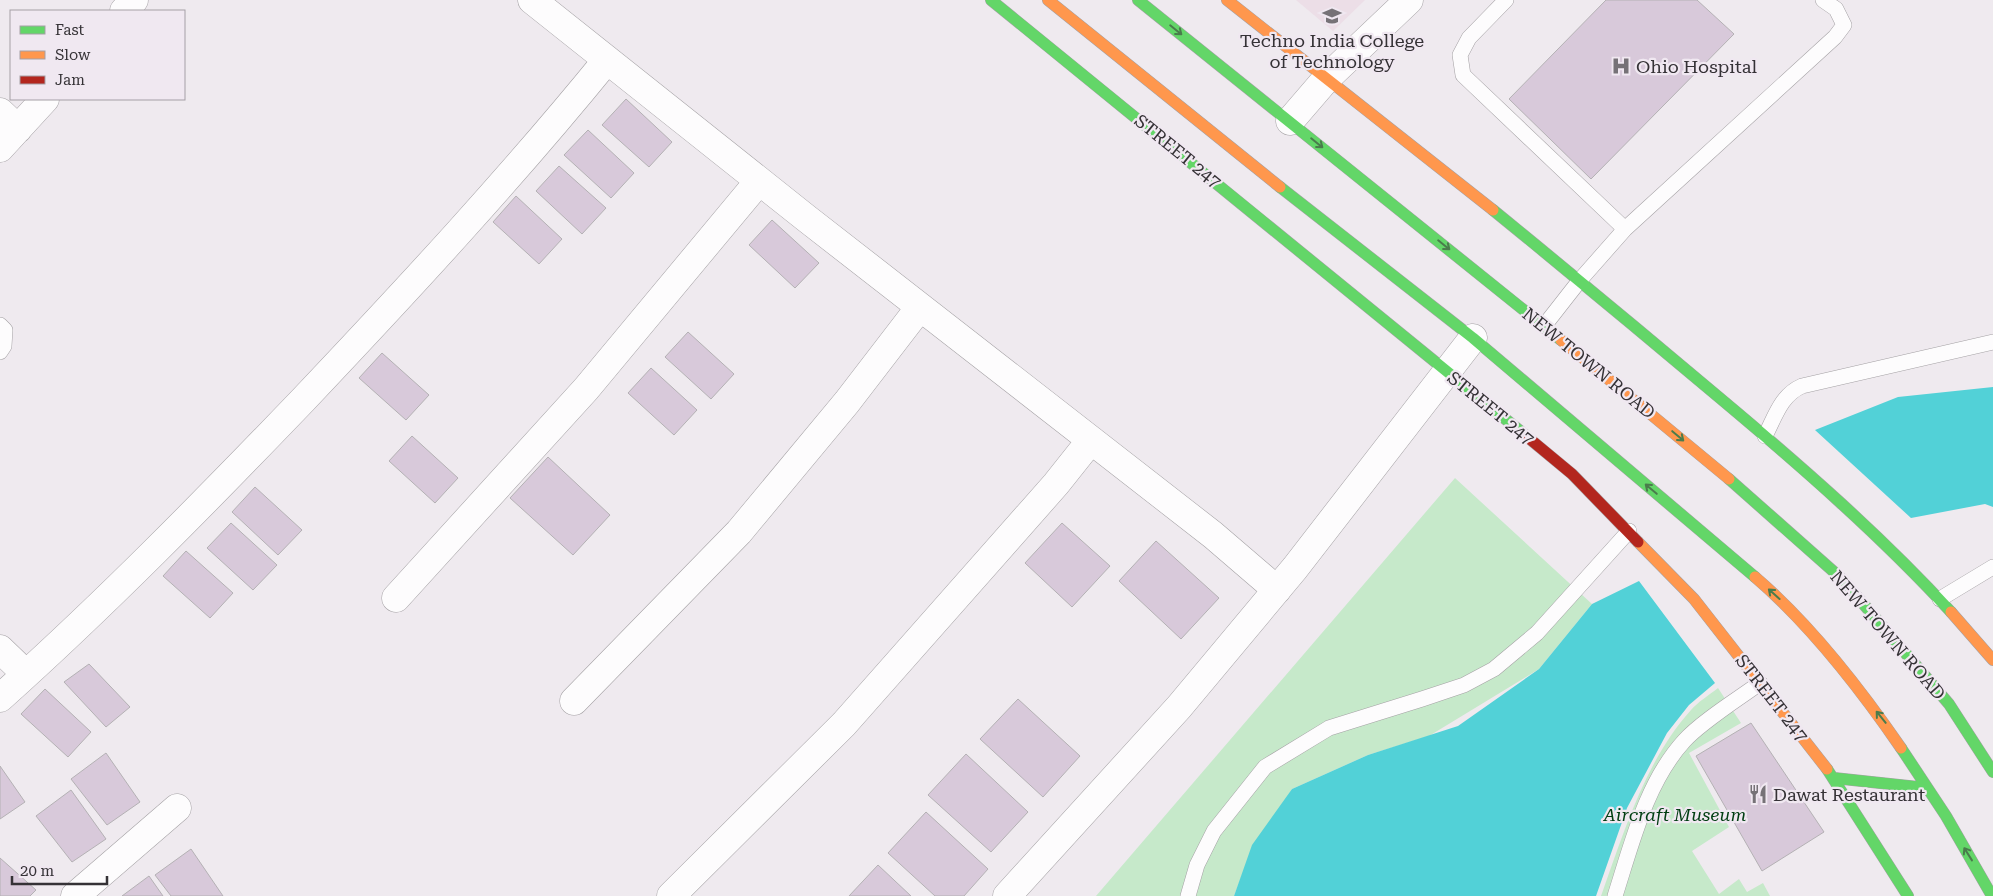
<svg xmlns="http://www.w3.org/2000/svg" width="1993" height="896" font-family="'Roboto Serif',serif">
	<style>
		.education { fill: #ecdee7 }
		.green { fill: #c6e9ca }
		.water { fill: #52d1d7 }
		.building { fill: #d8c9da; stroke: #b4b1b4 }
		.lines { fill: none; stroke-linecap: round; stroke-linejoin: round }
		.lane-casing { stroke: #a4a1a4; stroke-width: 16 }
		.street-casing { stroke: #a4a1a4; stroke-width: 29 }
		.fast-casing { stroke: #a4a1a4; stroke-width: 12 }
		.slow-casing { stroke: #a4a1a4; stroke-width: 12 }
		.jam-casing { stroke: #a4a1a4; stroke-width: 12 }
		.lane { stroke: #fdfcfd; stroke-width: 15 }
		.street { stroke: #fdfcfd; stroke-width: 28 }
		.fast { stroke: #63d668; stroke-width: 11 }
		.slow { stroke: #ff974d; stroke-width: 11 }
		.jam { stroke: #b3261e; stroke-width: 11 }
		.oneway { stroke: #4a7c4c }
		.labels { text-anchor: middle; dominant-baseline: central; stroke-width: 4.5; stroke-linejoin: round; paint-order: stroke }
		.poi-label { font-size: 18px; fill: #353236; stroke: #f0e8f1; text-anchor: start }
		.street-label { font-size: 18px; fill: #353236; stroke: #f0e8f1 }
		.park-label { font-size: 18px; font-style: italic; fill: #013e12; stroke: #f0e8f1 }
	</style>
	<rect width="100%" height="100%" fill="#efeaef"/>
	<path class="education" d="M1296,0h69l-32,31z"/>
	<path class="green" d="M1455,478l137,126 -53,65 -110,67 -61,19 -76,34 -50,86 -8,21h-138z
		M1718,688l23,35 -52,30 40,74 -37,24 27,43 20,-15 8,13 16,-9 7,13h-169c23,-64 44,-135 90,-186 7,-8 18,-15 27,-22z"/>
	<path class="water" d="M1993,387v120l-8,-3 -74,14 -96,-88 83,-33z
		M1639,581l76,102 -26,22 -22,28 -40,75 -31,88h-362l18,-51 40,-56 76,-34 90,-29 81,-57 53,-65z"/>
	<path class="building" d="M1606,0h91l37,34 -143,145 -82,-80z
		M626,99l46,43 -23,25 -47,-42z
		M588,130l46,43 -23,25 -47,-43z
		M559,166l47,42 -24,26 -46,-43z
		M516,196l46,43 -23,25 -46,-42z
		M772,220l47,43 -24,25 -46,-43z
		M688,332l46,42 -23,25 -46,-42z
		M382,353l47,42 -23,25 -47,-42z
		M651,368l46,42 -23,25 -46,-42z
		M412,436l46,42 -23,25 -46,-42z
		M548,457l62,58 -37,40 -63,-57z
		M255,487l47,43 -24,25 -46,-43z
		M231,523l46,42 -24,25 -46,-42z
		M1062,523l48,43 -38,41 -47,-44z
		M1156,541l63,57 -38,41 -62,-58z
		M186,551l47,42 -23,25 -47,-42z
		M89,664l41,43 -24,20 -42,-45z
		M45,689l46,43 -23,25 -47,-43z
		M1018,699l62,57 -37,41 -63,-58z
		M1751,723l73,109 -62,39 -66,-115z
		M106,753l34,49 -33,23 -36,-46z
		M966,754l62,58 -37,40 -63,-57z
		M0,766l25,36 -25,17z
		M71,790l35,49 -34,23 -36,-46z
		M926,812l62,57 -24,27h-29l-47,-43z
		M191,849l32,47h-52l-16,-21z
		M0,858l36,32 -6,6h-30z
		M878,865l33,31h-62z
		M149,876l14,20h-41z"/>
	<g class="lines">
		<g class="lane-casing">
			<path id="lane" d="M1506,0l-37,38 -9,17 3,20 162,154
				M0,325l5,5 -1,16 -4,6
				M1544,326l36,-46 45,-51 210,-192 9,-12 -8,-16 -13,-9
				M1765,436c10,-19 16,-41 37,-50l191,-44
				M1940,599l53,-32
				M1188,896l9,-31 17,-34 51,-64 64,-39 93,-29 42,-14 30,-16 43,-36 92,-102
				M1615,896c17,-53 31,-113 69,-155 17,-19 54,-42 76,-58"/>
		</g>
		<g class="street-casing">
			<path id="street" d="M532,0l274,218 407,317 64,55
				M124,11l10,-11
				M0,112l18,17
				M1290,121l37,-43 82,-78
				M0,148l45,-49
				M396,598l190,-209 173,-208
				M0,649l26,25
				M0,698c105,-94 205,-196 303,-298 105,-111 208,-222 304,-340
				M574,701l165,-169 108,-130 73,-95
				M75,896l102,-88
				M671,896l173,-172 212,-240 35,-44
				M1007,896l172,-189 116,-139 178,-230"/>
		</g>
		<g class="fast-casing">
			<path id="fast" d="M991,0l534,435
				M1138,0l423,340
				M1280,187l193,151 282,239
				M1493,210c76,62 152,125 228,189 80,67 159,136 230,213
				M1729,479l113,100 107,125 44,68
				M1901,748l45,68 46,80
				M1827,769l81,127
				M1834,778l93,10"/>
		</g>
		<g class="slow-casing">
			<path id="slow" d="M1048,0l232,187
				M1227,0l266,210
				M1561,340l168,139
				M1638,542l56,57 133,170
				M1755,577c56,48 104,110 146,171
				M1951,612l42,48"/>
		</g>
		<g class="jam-casing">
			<path id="jam" d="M1525,435l47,39 66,68"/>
		</g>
		<use href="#lane" class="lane"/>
		<use href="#street" class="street"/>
		<use href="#fast" class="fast"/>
		<use href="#slow" class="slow"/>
		<use href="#jam" class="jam"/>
	</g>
	<defs><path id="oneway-shaft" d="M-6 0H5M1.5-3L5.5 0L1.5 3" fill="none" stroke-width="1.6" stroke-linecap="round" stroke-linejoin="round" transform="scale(1.25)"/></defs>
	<g class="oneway">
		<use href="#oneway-shaft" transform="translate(1176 30) rotate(39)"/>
		<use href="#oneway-shaft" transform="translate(1317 143) rotate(39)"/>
		<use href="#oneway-shaft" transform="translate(1444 245) rotate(39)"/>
		<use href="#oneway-shaft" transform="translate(1678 436) rotate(40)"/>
		<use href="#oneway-shaft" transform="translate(1651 489) rotate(-140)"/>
		<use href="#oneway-shaft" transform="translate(1774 594) rotate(-138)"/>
		<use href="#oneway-shaft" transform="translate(1881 717) rotate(-129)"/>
		<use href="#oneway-shaft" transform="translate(1968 854) rotate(-122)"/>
	</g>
	<defs>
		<g id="university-bare" transform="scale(1.5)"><path d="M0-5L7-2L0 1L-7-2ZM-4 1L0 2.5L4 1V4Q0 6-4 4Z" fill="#767277" stroke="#f0e8f1" stroke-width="2.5" paint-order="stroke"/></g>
		<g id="hospital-bare" transform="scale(1.5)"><path d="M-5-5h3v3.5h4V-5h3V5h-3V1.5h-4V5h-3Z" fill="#767277" stroke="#f0e8f1" stroke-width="2.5" paint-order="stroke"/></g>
		<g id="restaurant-bare" transform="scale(1.5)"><path d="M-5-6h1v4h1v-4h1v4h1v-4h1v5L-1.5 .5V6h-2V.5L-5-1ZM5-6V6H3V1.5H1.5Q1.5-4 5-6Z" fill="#767277" stroke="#f0e8f1" stroke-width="2.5" paint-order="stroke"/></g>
	</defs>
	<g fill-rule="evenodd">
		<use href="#university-bare" x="1332" y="16"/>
		<use href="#hospital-bare" x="1621" y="66"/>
		<use href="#restaurant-bare" x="1758" y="794"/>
	</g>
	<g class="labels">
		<g class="poi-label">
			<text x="1332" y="40" text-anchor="middle">Techno India College<tspan x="1332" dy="21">of Technology</tspan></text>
			<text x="1636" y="66">Ohio Hospital</text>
			<text x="1773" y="794">Dawat Restaurant</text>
		</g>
		<g class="street-label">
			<text transform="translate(1178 151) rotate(39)">STREET 247</text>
			<text transform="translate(1589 363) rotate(39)">NEW TOWN ROAD</text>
			<text transform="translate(1491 408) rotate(39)">STREET 247</text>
			<text transform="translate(1888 635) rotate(49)">NEW TOWN ROAD</text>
			<text transform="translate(1772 698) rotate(52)">STREET 247</text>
		</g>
		<g class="park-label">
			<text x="1675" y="814">Aircraft Museum</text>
		</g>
	</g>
	<rect x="10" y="10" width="175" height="90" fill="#f0e8f1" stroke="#a59fa6"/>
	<rect x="20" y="26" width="25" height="8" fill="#63d668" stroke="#a59fa6"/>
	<text x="55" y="35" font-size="15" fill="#353236">Fast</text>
	<rect x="20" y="51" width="25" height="8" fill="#ff974d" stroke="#a59fa6"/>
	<text x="55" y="60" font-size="15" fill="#353236">Slow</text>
	<rect x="20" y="76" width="25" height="8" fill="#b3261e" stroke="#a59fa6"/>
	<text x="55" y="85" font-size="15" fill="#353236">Jam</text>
	<path d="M12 876v8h95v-8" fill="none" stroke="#353236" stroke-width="2.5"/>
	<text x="20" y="876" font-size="15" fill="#353236" stroke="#f0e8f1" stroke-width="4" paint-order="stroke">20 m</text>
</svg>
